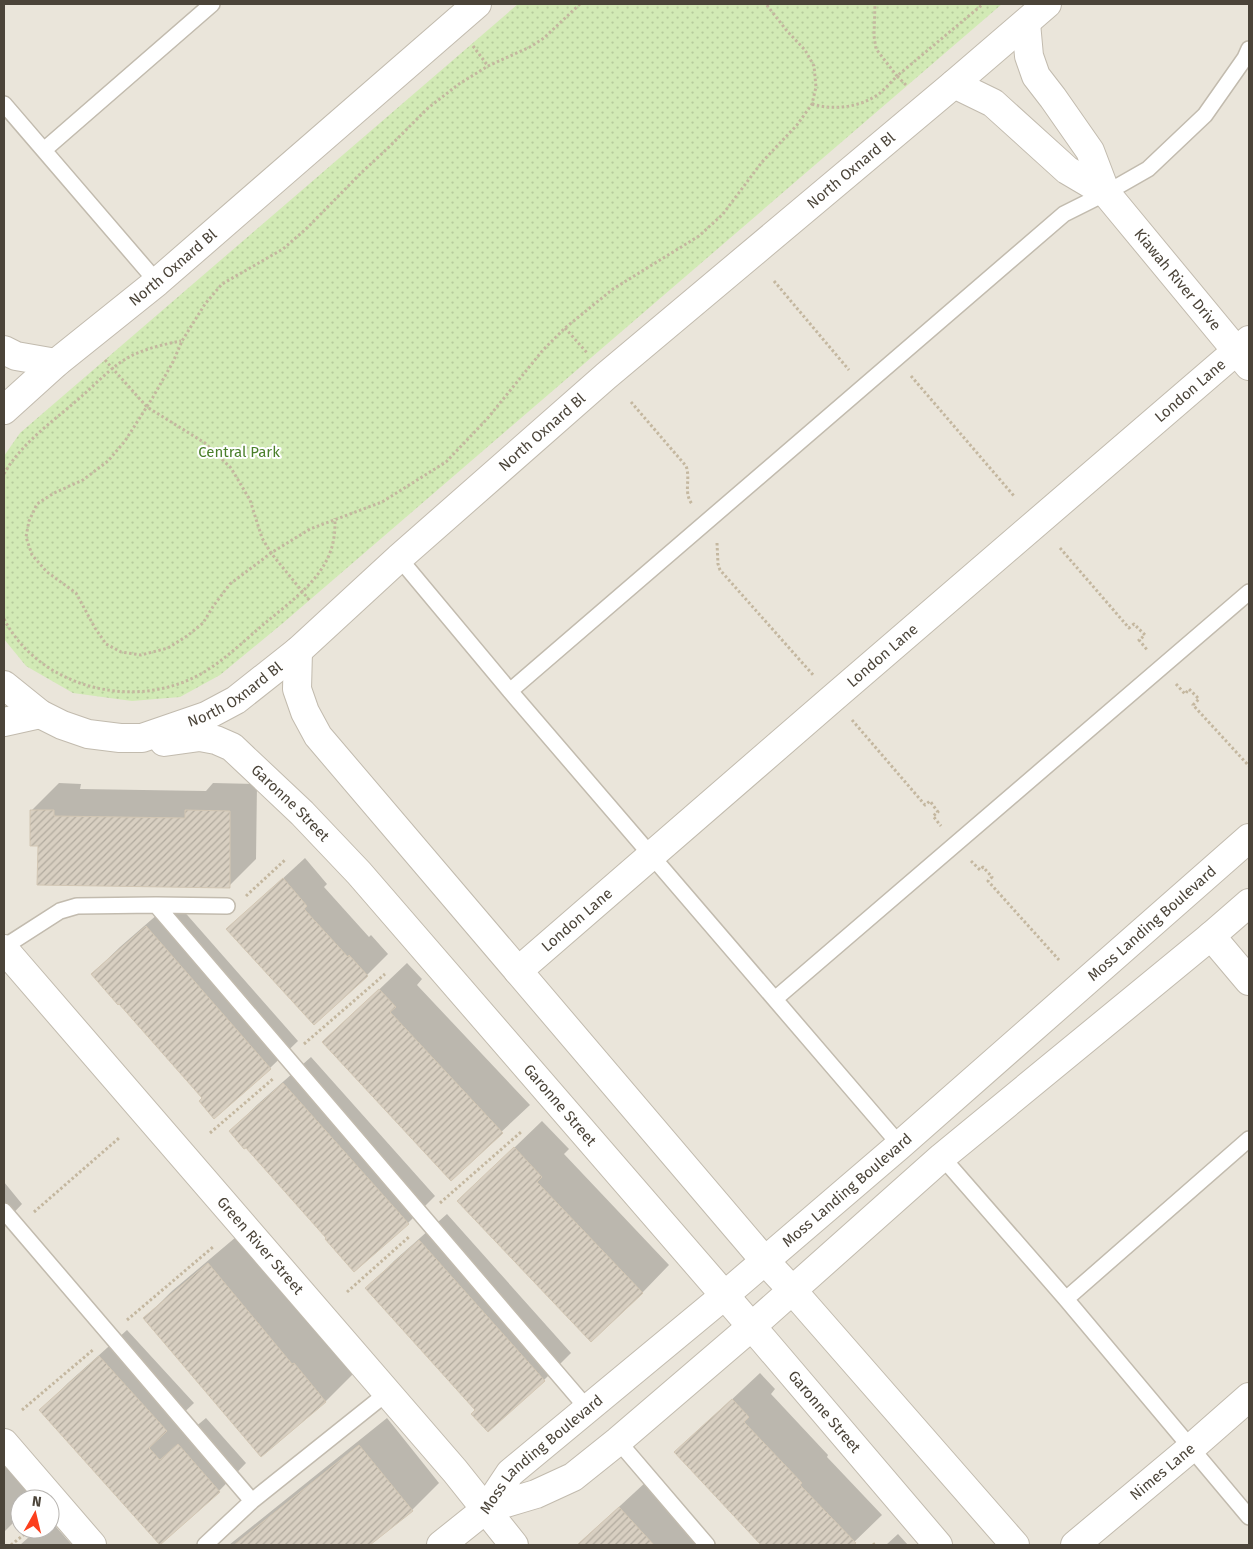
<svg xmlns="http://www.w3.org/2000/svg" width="1253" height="1549" font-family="'Fira Sans',sans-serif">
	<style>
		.residential { fill: #eae5da; fill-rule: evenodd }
		.park { fill: url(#park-dots) }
		.shadow { fill: #0003 }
		.building { fill: url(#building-hatch); stroke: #d3c7b4 }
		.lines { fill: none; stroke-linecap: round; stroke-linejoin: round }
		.service-casing { stroke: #c2bbae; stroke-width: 18 }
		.minor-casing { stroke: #c2bbae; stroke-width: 30 }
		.path { stroke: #c4b79f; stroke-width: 3; stroke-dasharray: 2.5 2.5; stroke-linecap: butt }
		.service { stroke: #fff; stroke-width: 15 }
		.minor { stroke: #fff; stroke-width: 28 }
		.labels { text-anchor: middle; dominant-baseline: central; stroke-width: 4; stroke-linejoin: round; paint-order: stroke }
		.street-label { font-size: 15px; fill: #4b4439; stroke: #fff }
		.park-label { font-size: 15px; fill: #4a7f2a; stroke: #fff }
	</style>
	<defs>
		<pattern id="park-dots" width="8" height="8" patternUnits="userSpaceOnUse" patternTransform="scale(1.25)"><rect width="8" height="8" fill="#d2eab5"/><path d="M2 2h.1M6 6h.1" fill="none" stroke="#b6ca9c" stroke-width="1.8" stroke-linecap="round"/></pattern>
		<pattern id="building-hatch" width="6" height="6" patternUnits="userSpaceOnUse" patternTransform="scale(1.25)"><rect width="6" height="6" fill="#d8cfc1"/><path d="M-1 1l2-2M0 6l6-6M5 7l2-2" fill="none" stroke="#b1aa9e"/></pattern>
	</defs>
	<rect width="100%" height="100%" fill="#f6f3ec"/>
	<path class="residential" d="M4,4h1245v1541h-1245zM20,1499h30v30h-30z"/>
	<path class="park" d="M518,4h484l-719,619 -63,52 -40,22 -48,4 -59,-8 -47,-27 -22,-27v-183l16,-23z"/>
	<path class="shadow" d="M59,783l22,1 -1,5 126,2 7,-8 44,1 -1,75 -27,27 -190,-41 -8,-34z
		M305,858l22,26 -3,3 45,50 2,-2 17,19 -21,21 -139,-46z
		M174,900l124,141 -28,27 -55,49 -12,-19 -84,-96 -27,-28 28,-27z
		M407,963l15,16 -5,6 113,120 -79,74 -127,-137z
		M311,1057l124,139 -27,27 -54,47 -26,-32 -82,-92 -16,-15 28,-27z
		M542,1121l27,28 -5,5 105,111 -27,28 -183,-92z
		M4,1182l18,22 -18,19z
		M447,1214l124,139 -27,27 -67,30 -110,-121 27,-28z
		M236,1237l117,137 -27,27 -65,54 -116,-137 27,-27z
		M127,1330l67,73 -18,17 12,13 18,-15 40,45 -27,28 -58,52 -120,-133 27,-27z
		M760,1373l15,16 -4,5 57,61 -1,2 55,58 -31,30h-88l-87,-93z
		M387,1418l52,65 -27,27 -44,35h-139z
		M4,1465l32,34h-16v17l-16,16z
		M647,1481l59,64h-128l17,-16z
		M50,1520l22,25h-52l18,-16h12z
		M898,1534l10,11h-22z"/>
	<path class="building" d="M30,810h24v6l131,2v-8l45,1v77l-193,-3 1,-39h-8z
		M283,878l24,28 -3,3 44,48 1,-2 19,21 -54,49 -88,-96z
		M146,926l125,143 -57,50 -15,-18 3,-3 -83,-94 -1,1 -27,-31z
		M379,989l17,18 -6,5 113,121 -52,48 -129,-139z
		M283,1083l126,141 -55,48 -29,-33 1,-1 -80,-90 -2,1 -15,-18z
		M514,1147l28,30 -5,5 106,111 -52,49 -134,-141z
		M419,1240l126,141 -57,51 -17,-18 4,-4 -110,-122z
		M208,1263l84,101 2,-1 32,39 -65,55 -118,-139z
		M99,1356l68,75 -18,17 11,12 18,-16 42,48 -60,53 -121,-135z
		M732,1399l17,18 -5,5 58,61 -2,2 56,58 -3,2h-92l-87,-93z
		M359,1445l54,66 -43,34h-136z
		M619,1507l35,38h-77z"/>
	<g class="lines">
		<g class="service-casing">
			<path id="service" d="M4,104l153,178
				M44,150l168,-146
				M399,558l111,133 390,454
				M510,691l554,-477 42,-21 42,-24 57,-54 40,-57 4,-9
				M156,905l71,1
				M4,947l56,-36 17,-5 79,-1 431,503
				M775,999l474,-407
				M942,1157l124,142 183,218
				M4,1211l248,290
				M1066,1299l183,-160
				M618,1441l89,104
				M205,1545l47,-44 135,-108"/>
		</g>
		<g class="minor-casing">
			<g id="minor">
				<path id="s1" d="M1026,23l3,33 7,20 17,22 37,53 16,42 143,173"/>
				<path d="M954,84l39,19 74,67 39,23"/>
				<path d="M4,350l12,6 40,7"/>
				<path id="s2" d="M4,410l52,-47 101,-81 320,-278"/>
				<path d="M298,651l-1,38 8,23 13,24 447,525 27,29 223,255"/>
				<path id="s3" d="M4,685l36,29 22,11 26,9 32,4h22l64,-22 30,-16 62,-49 101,-93 207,-182 348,-292 93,-80"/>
				<path d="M4,722l36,-8"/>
				<path id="s4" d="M164,742l36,-5 16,3 16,7 70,66 57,60 406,469 173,203"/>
				<path d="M1211,936l38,45"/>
				<path id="s5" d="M4,949l451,522 59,74"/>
				<path id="s6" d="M518,971l315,-273 416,-358"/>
				<path d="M4,1443l88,102"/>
				<path d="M486,1509l50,-15 37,-17 45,-36 133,-114 191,-170 269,-221 38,-33"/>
				<path id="s7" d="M441,1545l45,-36 24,-36 215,-178 175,-150 349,-307"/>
				<path id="s8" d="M1075,1545l116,-97 58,-51"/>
			</g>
		</g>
		<path class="path" d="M580,4l-36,34 -14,9 -42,19 -29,18 -31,24 -39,39 -28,26 -54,55 -24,21 -61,35 -17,20 -23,37 -9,21 -20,35 -28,44 -17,20 -25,19 -29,13 -17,11 -8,17 -3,16 6,18 15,17 29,21 19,35 11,16 15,8 20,3 27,-7 19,-12 16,-13 11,-18 16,-21 41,-31 39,-24 72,-27 64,-40 41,-43 56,-69 22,-22 48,-39 86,-53 24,-22 39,-52 35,-37 15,-21 4,-17 -2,-21 -9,-16 -18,-19 -21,-27
			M473,46l15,20
			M906,85l-9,-9 86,-72
			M812,104c22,7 50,3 68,-11 6,-5 12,-12 17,-17l-21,-27 -2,-13 1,-32
			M774,281l75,89
			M565,328l23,26
			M105,360l42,47 58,36 26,25 19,32 12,38 9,15 39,48
			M911,376l103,120
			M631,402l55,64c5,13 -3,26 6,38
			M4,474c18,-32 51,-54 78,-78 16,-14 32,-32 51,-41 15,-7 32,-11 48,-14
			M717,543l1,21 2,6 94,106
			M1060,548l69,80 5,-4 11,11 -6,5 9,11
			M4,619c32,62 113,88 177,64 32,-11 58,-38 83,-59 27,-23 65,-48 70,-87 1,-6 1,-12 1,-19
			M1176,684l9,10 4,-5 10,10 -6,6 56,61
			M852,720l73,85 5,-4 8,11 -5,4 8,10
			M971,861l9,9 3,-3 9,10 -4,4 71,79
			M246,896l40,-37
			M304,1044l81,-70
			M210,1133l64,-55
			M440,1203l81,-71
			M34,1212l85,-74
			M347,1292l63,-56
			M127,1320l86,-73
			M22,1410l72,-61
			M11,1545l20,-16
			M873,1545l3,-2"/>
		<use href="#service" class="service"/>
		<use href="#minor" class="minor"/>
	</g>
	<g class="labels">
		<g class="street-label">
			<text stroke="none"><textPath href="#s3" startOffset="1066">North Oxnard Bl</textPath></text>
			<text stroke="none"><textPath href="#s2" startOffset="221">North Oxnard Bl</textPath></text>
			<text stroke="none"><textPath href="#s1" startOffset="304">Kiawah River Drive</textPath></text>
			<text stroke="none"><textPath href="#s6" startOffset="888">London Lane</textPath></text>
			<text stroke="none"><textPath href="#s3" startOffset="661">North Oxnard Bl</textPath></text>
			<text stroke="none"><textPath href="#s6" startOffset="482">London Lane</textPath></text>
			<text stroke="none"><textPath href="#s3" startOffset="256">North Oxnard Bl</textPath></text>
			<text stroke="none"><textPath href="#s4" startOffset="151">Garonne Street</textPath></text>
			<text stroke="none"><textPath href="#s6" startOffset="78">London Lane</textPath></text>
			<text stroke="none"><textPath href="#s7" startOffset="946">Moss Landing Boulevard</textPath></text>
			<text stroke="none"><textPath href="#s4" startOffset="556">Garonne Street</textPath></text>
			<text stroke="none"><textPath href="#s7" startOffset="541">Moss Landing Boulevard</textPath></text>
			<text stroke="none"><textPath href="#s5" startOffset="392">Green River Street</textPath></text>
			<text stroke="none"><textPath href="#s4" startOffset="961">Garonne Street</textPath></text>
			<text stroke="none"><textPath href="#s7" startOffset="136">Moss Landing Boulevard</textPath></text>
			<text stroke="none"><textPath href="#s8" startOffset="114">Nimes Lane</textPath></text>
		</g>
		<g class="park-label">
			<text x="239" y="452">Central Park</text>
		</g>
	</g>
	<rect width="1253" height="1549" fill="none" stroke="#4b4439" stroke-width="10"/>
	<g transform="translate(35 1514) rotate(8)"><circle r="24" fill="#ffffff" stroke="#b7b4b0"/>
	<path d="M0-4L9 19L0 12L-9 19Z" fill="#fc3f1d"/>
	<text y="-8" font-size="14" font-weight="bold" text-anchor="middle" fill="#4b4439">N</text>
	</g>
</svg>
